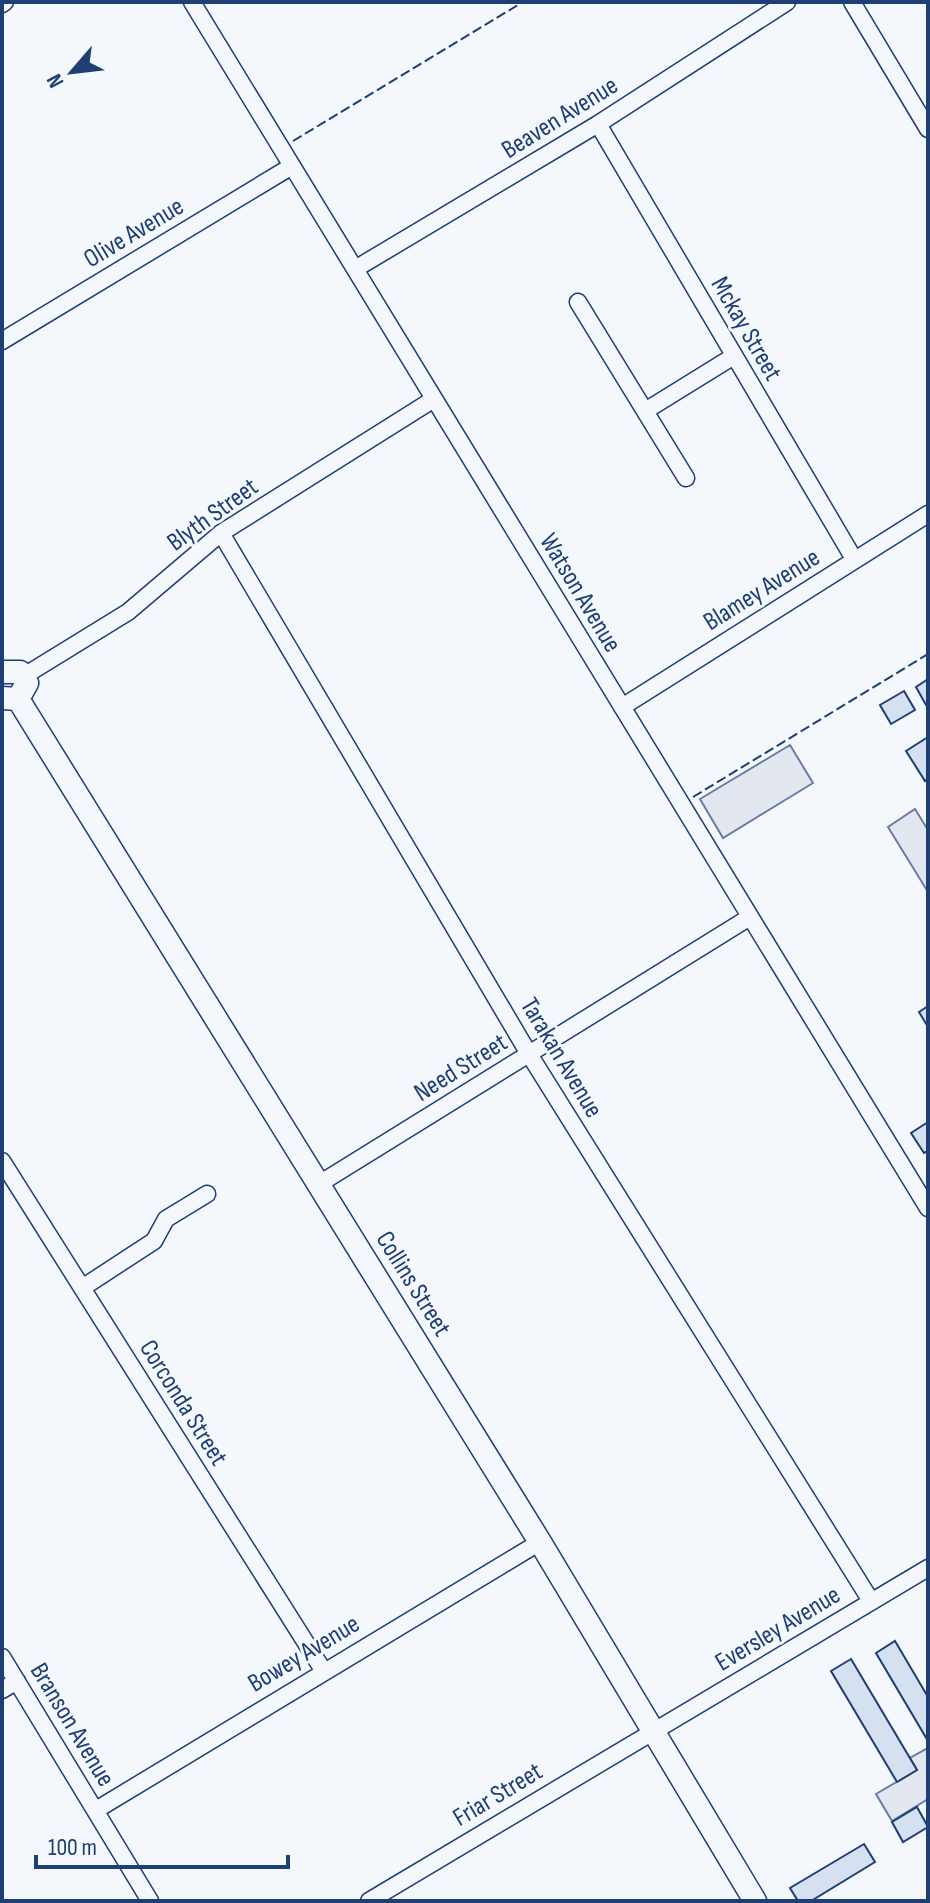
<svg xmlns="http://www.w3.org/2000/svg" width="930" height="1903" font-family="'Sofia Sans Condensed',sans-serif">
	<style>
		.parking { fill: #e3e8f0; stroke: #687fa3; stroke-width: 2 }
		.building { fill: #d5e0f0; stroke: #1d3f73; stroke-width: 2 }
		.lines { fill: none; stroke-linecap: round; stroke-linejoin: round }
		.street-casing { stroke: #1d3f73; stroke-width: 19 }
		.secondary-casing { stroke: #1d3f73; stroke-width: 25 }
		.street { stroke: #f4f7fb; stroke-width: 16 }
		.secondary { stroke: #f4f7fb; stroke-width: 22 }
		.fence { stroke: #1d3f73; stroke-width: 2; stroke-dasharray: 10 4; stroke-linecap: butt }
		.labels { text-anchor: middle; dominant-baseline: central; stroke-width: 6; stroke-linejoin: round; paint-order: stroke }
		.street-label { font-size: 26px; fill: #1d3f73; stroke: #f4f7fb }
	</style>
	<rect width="100%" height="100%" fill="#f4f7fb"/>
	<path class="parking" d="M790,745l23,38 -90,55 -23,-39z
		M915,809l13,21v62l-40,-65z
		M928,1748v51l-36,22 -16,-27 41,-24 -7,-12z"/>
	<path class="building" d="M928,679v25l-2,1 -10,-18z
		M904,691l11,19 -24,14 -11,-19z
		M928,737v42l-3,2 -19,-30z
		M928,1006v21l-9,-15z
		M928,1122v29l-4,2 -13,-20z
		M895,1641l33,56v44l-52,-88z
		M851,1659l66,111 -20,12 -66,-111z
		M917,1807l11,20 -25,15 -11,-20z
		M864,1844l11,18 -64,39h-13l-8,-13z"/>
	<g class="lines">
		<g class="street-casing">
			<path id="street" d="M192,2l736,1206
				M852,2l76,127
				M2,4l3,-2
				M598,124l256,435
				M355,269l243,-145 189,-122
				M578,302l108,176
				M2,341l290,-175
				M645,411l89,-55
				M221,533l308,521 342,547
				M24,676l104,-64 93,-79 213,-134
				M622,707l306,-193
				M2,1161l321,509
				M319,1184l431,-267
				M82,1288l72,-47 12,-22 41,-25
				M2,1657l148,244
				M2,1690l15,-9
				M96,1810l444,-268
				M369,1901l559,-333"/>
		</g>
		<g class="secondary-casing">
			<path id="secondary" d="M2,672h18l7,11 -9,16 -16,-1
				M18,699l522,843 215,359"/>
		</g>
		<use href="#street" class="street"/>
		<use href="#secondary" class="secondary"/>
		<path class="fence" d="M293,141l230,-139
			M693,797l235,-143"/>
	</g>
	<g class="labels">
		<g class="street-label">
			<text transform="translate(560 118) rotate(-32)">Beaven Avenue</text>
			<text transform="translate(134 233) rotate(-31)">Olive Avenue</text>
			<text transform="translate(746 329) rotate(60)">Mckay Street</text>
			<text transform="translate(213 515) rotate(-36)">Blyth Street</text>
			<text transform="translate(762 590) rotate(-32)">Blamey Avenue</text>
			<text transform="translate(580 593) rotate(59)">Watson Avenue</text>
			<text transform="translate(561 1058) rotate(59)">Tarakan Avenue</text>
			<text transform="translate(461 1068) rotate(-32)">Need Street</text>
			<text transform="translate(413 1284) rotate(58)">Collins Street</text>
			<text transform="translate(183 1403) rotate(58)">Corconda Street</text>
			<text transform="translate(778 1629) rotate(-31)">Eversley Avenue</text>
			<text transform="translate(304 1654) rotate(-31)">Bowey Avenue</text>
			<text transform="translate(72 1725) rotate(59)">Branson Avenue</text>
			<text transform="translate(498 1795) rotate(-31)">Friar Street</text>
		</g>
	</g>
	<rect width="930" height="1903" fill="none" stroke="#1d3f73" stroke-width="8"/>
	<g transform="translate(72 72) rotate(242)" stroke="#f4f7fb" stroke-width="6" paint-order="stroke">
	<path d="M0-6L14 30L0 20L-14 30Z" fill="#1d3f73"/>
	<text y="-12" font-size="22" font-weight="bold" text-anchor="middle" fill="#1d3f73">N</text>
	</g>
	<path d="M36 1855v12h252v-12" fill="none" stroke="#1d3f73" stroke-width="4"/>
	<text x="48" y="1855" font-size="24" fill="#1d3f73" stroke="#f4f7fb" stroke-width="6" paint-order="stroke">100 m</text>
</svg>
